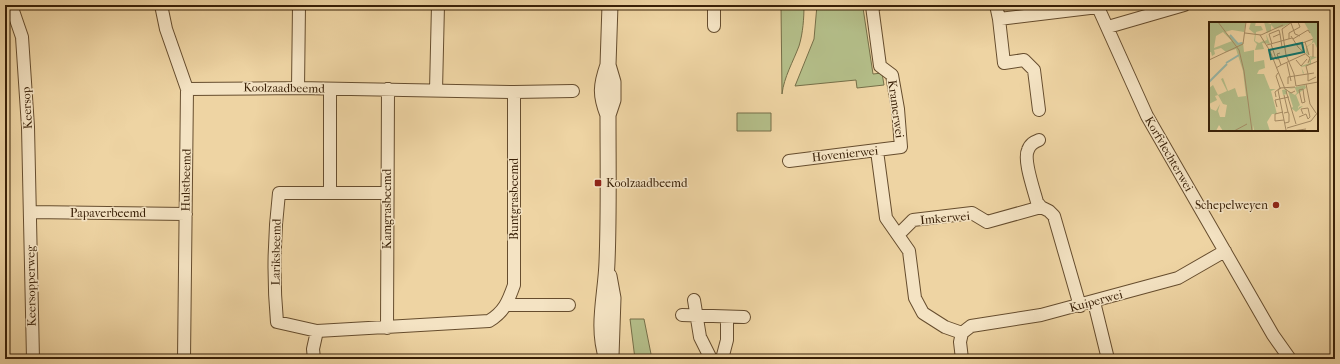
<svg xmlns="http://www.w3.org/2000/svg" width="1340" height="364" font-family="'IM FELL French Canon',serif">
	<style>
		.green { fill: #b4be89; stroke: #766f48 }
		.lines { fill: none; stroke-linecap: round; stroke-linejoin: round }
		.minor-casing { stroke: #664d2e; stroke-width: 14 }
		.tertiary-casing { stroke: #664d2e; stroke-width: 17 }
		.minor { stroke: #f4e3c3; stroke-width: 12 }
		.tertiary { stroke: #f4e3c3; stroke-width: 15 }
		.poi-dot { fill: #8f2418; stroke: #f4e3c3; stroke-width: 1.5 }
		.labels { text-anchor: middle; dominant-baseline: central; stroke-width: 3; stroke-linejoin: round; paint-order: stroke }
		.street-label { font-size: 12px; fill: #392007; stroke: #f4e3c3 }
		.poi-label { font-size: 12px; fill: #392007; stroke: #f4e3c3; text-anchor: start }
		.inset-river { fill: none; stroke: #99b8a8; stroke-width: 2 }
		.inset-road { fill: none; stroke: #a68c65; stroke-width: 1 }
		.view { fill: #0f766e; fill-opacity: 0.15; stroke: #0f766e; stroke-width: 2 }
		.inset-edge { fill: none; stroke: #392007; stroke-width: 2 }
	</style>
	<rect width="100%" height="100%" fill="#eed4a3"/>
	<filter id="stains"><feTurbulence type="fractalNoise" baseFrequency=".005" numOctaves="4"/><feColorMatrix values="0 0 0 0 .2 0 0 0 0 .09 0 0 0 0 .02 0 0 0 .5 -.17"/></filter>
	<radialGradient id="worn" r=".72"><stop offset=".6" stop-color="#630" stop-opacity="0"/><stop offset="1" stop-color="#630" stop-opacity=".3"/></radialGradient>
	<path class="green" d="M781,5h23c0,13 -1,28 -5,41 -6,16 -15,31 -17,48z
		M817,5h44l2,3 10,66 9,-1 2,12 -27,3 -1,-8 -61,6 19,-47z
		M737,113h34v18h-34z
		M630,319h14l8,40h-17z"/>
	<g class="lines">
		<g class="minor-casing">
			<path id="minor" d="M11,5l11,32 6,90 5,232
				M161,5l5,24 21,60 -3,270
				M996,5l3,14
				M1097,5l50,111 126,219 17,24
				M714,26v-21
				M1108,27l76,-22
				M298,88l1,-83
				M187,89l111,-1 216,4 59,-1
				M436,90l2,-85
				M1039,110l-5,-40 -10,-10 -20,3 -5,-44 99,-12
				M877,151l9,67 23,33 6,47 8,15 22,14 17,6
				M789,161l112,-14 -3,-38 -6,-34 -12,-9 -8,-60 4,-1
				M330,193v-104
				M387,193h-108c-5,42 -6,86 -2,129l40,9 172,-10c15,-9 19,-19 25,-36v-193
				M1041,207l8,4 5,5 26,90
				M30,212l156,2
				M898,235l15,-15 59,-7 15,9 54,-15 -4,-5c-3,-12 -14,-42 -9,-52 2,-6 6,-8 11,-10
				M694,300l6,37 11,22
				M1094,302l14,57
				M507,305h62
				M682,315l62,2
				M387,328l1,-239
				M962,333l9,-7 70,-11 137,-37 47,-27
				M962,333l-2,9 2,17
				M314,359l-1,-10 4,-18
				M722,359l5,-19v-23"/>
		</g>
		<g class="tertiary-casing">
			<path id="tertiary" d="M608,115c-8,-20 -7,-30 0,-50
				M609,276l4,22 -2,58
				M607,359c-11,-32 -1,-64 0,-97 2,-49 1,-98 1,-147l5,-15v-18l-5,-17 2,-60"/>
		</g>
		<use href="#minor" class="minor"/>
		<use href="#tertiary" class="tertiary"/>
	</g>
	<g class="poi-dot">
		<rect x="594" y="179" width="8" height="8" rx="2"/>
		<circle cx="1276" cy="205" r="4"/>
	</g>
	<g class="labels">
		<g class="street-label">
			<text transform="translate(284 88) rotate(1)">Koolzaadbeemd</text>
			<text transform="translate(27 108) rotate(-93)">Keersop</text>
			<text transform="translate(896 109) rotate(82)">Kramerwei</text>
			<text transform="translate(845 154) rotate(-6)">Hovenierwei</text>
			<text transform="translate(1169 154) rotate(60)">Korfvlechterwei</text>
			<text transform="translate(186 180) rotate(-89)">Hulstbeemd</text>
			<text transform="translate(514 199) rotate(-90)">Buntgrasbeemd</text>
			<text transform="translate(387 209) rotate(-90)">Kamgrasbeemd</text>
			<text x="108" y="213">Papaverbeemd</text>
			<text transform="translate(945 218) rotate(-5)">Imkerwei</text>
			<text transform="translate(276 252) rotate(-89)">Lariksbeemd</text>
			<text transform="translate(31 286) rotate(-91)">Keersopperweg</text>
			<text transform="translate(1096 301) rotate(-15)">Kuiperwei</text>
		</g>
		<g class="poi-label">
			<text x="606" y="183">Koolzaadbeemd</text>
			<text x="1268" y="205" text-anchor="end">Schepelweyen</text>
		</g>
	</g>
	<g transform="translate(1209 22)">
		<rect width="109" height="109" fill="#eed4a3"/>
		<path d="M0,0h37l-2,10 -12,-2 -7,2 14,12 4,-2 1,10 10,-2v12l10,-2 1,8 -6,2 -2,4h7l6,15h6l-5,2 6,23h-5l-5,8 3,9h-16v-6l-1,6h-30l-4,-6 -3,6h-7v-43l4,-3 5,10 9,-4 -6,-12 2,-1 5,13 7,-3 3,9 8,-1 -3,-25 -7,-22 -10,3 -5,-4 -7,2 1,4 -3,2 -1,-4h-2zM14,10l9,9 -18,7 2,-12zM9,73l5,9 4,1 -2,12h-5l-2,-6 2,-7 -4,7 -5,-2 -2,-5 8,-4 -2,-4zM42,0h5l-1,4h6l2,4 -7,2 -1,9 4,2 4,-2 -1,-3 2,3 3,-1 -1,-6 4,10 -8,-1 2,6 -9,1 2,-6 -3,-3 1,-7 -6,-5zM55,0l7,2v-2h22l-11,5v7v-7l-7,2 -4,-4v6l-4,2zM95,0h14v28l-4,-8 -7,5 2,9 8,1 -6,3v4l-5,2 -5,1 3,6 -1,1 -2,-8 9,-3 -1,-2 2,-3 -5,-5v-6l6,-4 1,-5zM96,63l1,3 -10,7 4,10 -2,2v2l1,-2 4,-1 -7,6 -5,-4 2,-1 -5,-16 7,4 2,-2 -2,-5 -8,1v5l-4,1 -1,-5z" fill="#b4be89" fill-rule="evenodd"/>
		<path class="inset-river" d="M21,13l8,9 4,-1M17,41l13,-8M0,60l18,-18"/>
		<path class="inset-road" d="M9,0l21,28 5,21 8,60M83,0l-10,7 4,26 8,19 2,12M82,1l4,11 5,2M36,11l16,2 22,-10M51,13l10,16 15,38 6,4 4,-2M82,14l7,11 12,11 -2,5M64,15l7,-3 2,13M80,17v-6l11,-6 -2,-5M84,17l15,-9 2,3M96,20l4,13M62,22l5,15h3M63,22l-3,-10 10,-4 1,4M104,22v13M58,23l25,-7M88,23l16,-6M0,38l34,-16 3,-22M87,38l5,6 6,-7M78,41l4,18M72,43l24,-11M67,46l5,-3 -4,-11 3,-1M69,51l-2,3 4,12M99,52l-2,-8 12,-5M99,52v7l8,-4M79,62v-7l26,-4M97,62l4,20 6,9M87,64l22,-4M72,66l-3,2 8,40M77,69l10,33M75,73l4,17M67,75l-1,-5 5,-4 15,-1M95,75l1,5 -3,1 -3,-13 4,-1 1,8M68,85l-2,-7 14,-3M74,90l-8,2v7l9,-1M75,91l4,-1 1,2v8l-4,1M94,92l-2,-5 7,-1 2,9 -2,2M90,95l7,-3 2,5M78,106l24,-7 7,-9M25,109l13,-7M83,109l14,-2"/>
		<path class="view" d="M93,21l2,9 -33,7 -2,-9z"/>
		<rect width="109" height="109" class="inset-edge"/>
	</g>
	<rect width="1340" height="364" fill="none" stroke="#eed4a3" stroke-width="20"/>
	<rect x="6" y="6" width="1328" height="352" fill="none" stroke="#392007" stroke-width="2"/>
	<rect x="10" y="10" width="1320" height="344" fill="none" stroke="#392007"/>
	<rect width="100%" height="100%" filter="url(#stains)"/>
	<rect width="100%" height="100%" fill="url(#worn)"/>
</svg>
